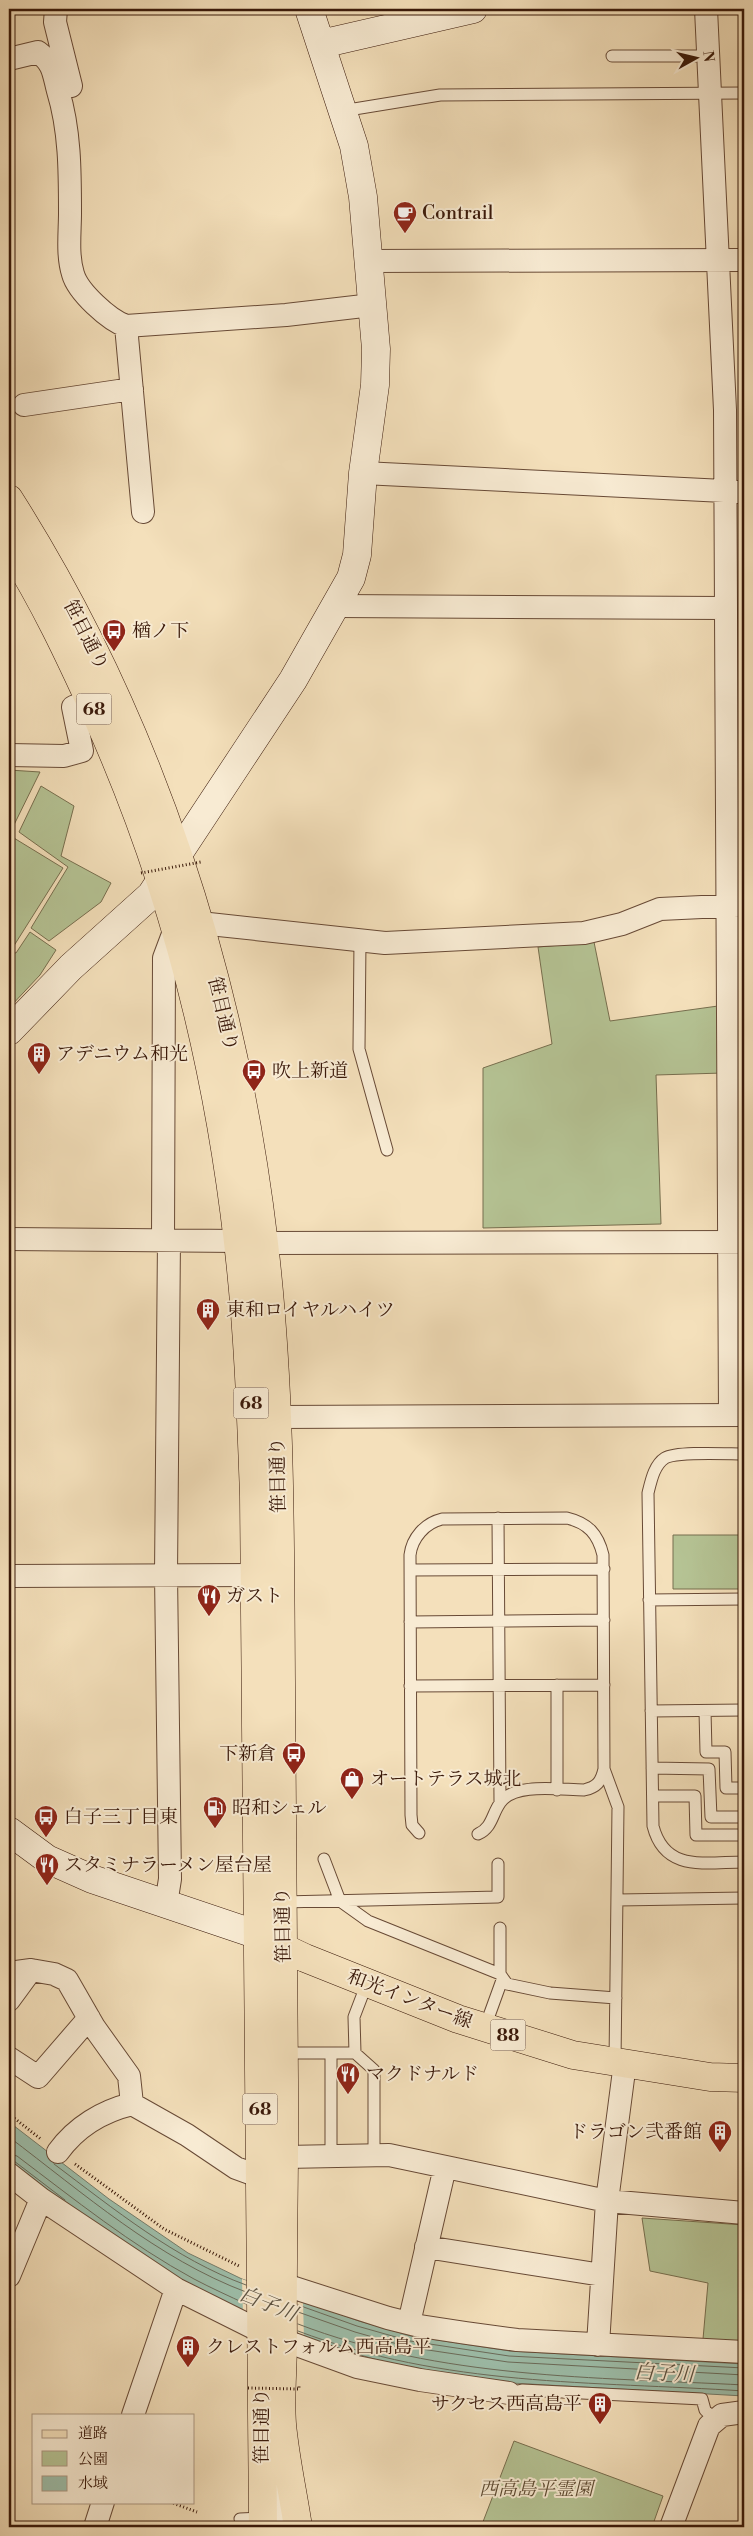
<svg xmlns="http://www.w3.org/2000/svg" width="753" height="2536" font-family="'Libre Bodoni','Noto Serif JP',serif">
	<style>
		.green { fill: #b5c394; stroke: #776e4e }
		.water { fill: #9dbeaa; stroke: #757c6a }
		.pier { fill: #f4e0bb }
		.lines { fill: none; stroke-linecap: round; stroke-linejoin: round }
		.shore { stroke: #6b6b5a; stroke-width: 1 }
		.lane-casing { stroke: #684a36; stroke-width: 13 }
		.street-casing { stroke: #684a36; stroke-width: 24 }
		.secondary-casing { stroke: #391809; stroke-width: 29 }
		.primary-casing { stroke: #391809; stroke-width: 29 }
		.path { stroke: #391809; stroke-width: 3; stroke-dasharray: 1 2.5; stroke-linecap: butt }
		.lane { stroke: #f8ebd3; stroke-width: 11 }
		.street { stroke: #f8ebd3; stroke-width: 22 }
		.secondary { stroke: #f8ebd3; stroke-width: 28 }
		.primary { stroke: #f4e0bb; stroke-width: 28 }
		.path-bridge { stroke: #391809; stroke-width: 3; stroke-dasharray: 1 2.5; stroke-linecap: butt }
		.labels { text-anchor: middle; dominant-baseline: central; stroke-width: 4; stroke-linejoin: round; paint-order: stroke }
		.shield { fill: #f8ebd3; stroke: #725746; stroke-width: 1 }
		.shield-label { font-size: 18px; font-weight: bold; fill: #391809 }
		.poi-label { font-size: 19px; fill: #391809; stroke: #f8ebd3; text-anchor: start }
		.street-label { font-size: 19px; fill: #391809; stroke: #f8ebd3 }
		.park-label { font-size: 19px; font-style: italic; fill: #5e4b33; stroke: #f8ebd3 }
		.water-label { font-size: 20px; font-style: italic; fill: #5c5241; stroke: #f8ebd3 }
	</style>
	<rect width="100%" height="100%" fill="#f4e0bb"/>
	<filter id="stains"><feTurbulence type="fractalNoise" baseFrequency=".004" numOctaves="4"/><feColorMatrix values="0 0 0 0 .2 0 0 0 0 .09 0 0 0 0 .02 0 0 0 .5 -.17"/></filter>
	<radialGradient id="worn" r=".72"><stop offset=".6" stop-color="#630" stop-opacity="0"/><stop offset="1" stop-color="#630" stop-opacity=".3"/></radialGradient>
	<path class="green" d="M9,770l31,2 -31,63 54,33 -53,84 6,1 14,-21 26,18 -16,25 -31,33z
		M41,786l33,20 -13,50 50,27 -10,19 -52,39 -18,-13 37,-61 -49,-35z
		M594,942l16,79 108,-15 5,67 -67,2 5,149 -178,4v-160l69,-24 -14,-97z
		M673,1535h71v54h-71z
		M642,2218l102,7v117l-41,-3 5,-56 -58,-12z
		M514,2441l149,55 -11,31h-171z"/>
	<path class="water" d="M9,2122l100,77 79,54 54,26 117,42 52,15 99,15 234,13v32l-251,-14 -109,-20 -80,-24 -116,-50 -179,-125z"/>
	<path class="pier" d="M242,2279l61,23 1,36 -61,-23z"/>
	<g class="lines">
		<path class="shore" d="M9,2137c74,56 149,122 237,155
			M9,2154l8,2c57,43 114,89 177,123 17,9 35,17 52,25
			M9,2160l5,1 51,39
			M54,2164c60,45 121,95 192,121
			M298,2305l59,21 53,15 99,15 235,12
			M298,2312l57,20 53,15 100,15 236,13
			M298,2324c143,55 295,53 446,61
			M298,2331c148,56 292,50 446,60"/>
		<g class="lane-casing">
			<path id="lane" d="M612,56h96
				M342,111l98,-16 304,-2
				M360,940l-1,109 28,101
				M744,1454c-16,0 -67,-3 -79,4 -11,7 -14,23 -17,35l5,333c12,47 53,36 91,36
				M498,1518l2,284
				M410,1570l194,-1
				M649,1600l95,-1
				M410,1622l194,-2
				M410,1686l194,-1
				M651,1711l93,-1
				M705,1711l1,41h19l1,36h18
				M652,1768l57,1 2,48h33
				M604,1769l14,38 -3,255
				M557,1790v-105
				M653,1796h42l1,39h48
				M419,1833l-7,-8 -1,-10 -1,-260c2,-17 15,-32 32,-36l125,-1c21,5 31,16 36,37l1,214c-3,13 -7,18 -20,21 -23,0 -70,-8 -84,13 -8,11 -8,25 -22,31
				M324,1859l16,42 28,20 132,53
				M618,1900l126,-2
				M283,1902l215,-5v-33
				M500,1928v46l7,10 43,9 66,5
				M485,2027l17,-47
				M284,2053h47v103
				M331,2053h24l19,17v86
				M355,2053l-1,-36 13,-34
				M509,2393l13,-3 180,9 3,11 10,10
				M240,2519l23,-1"/>
		</g>
		<g class="street-casing">
			<path id="street" d="M56,9l-1,13 16,64
				M706,9l19,401 5,1005
				M9,59l29,-7c16,12 15,20 20,39 12,39 12,81 12,122 0,19 -3,42 3,61 5,18 36,46 53,52l160,-11 86,-10
				M369,261l375,-1
				M126,326l17,186
				M24,405l108,-16
				M363,473l381,19
				M337,606l388,2
				M9,755l55,1 18,-5 -9,-44 17,-7
				M200,923l185,20 199,-10 38,-9 38,-15 84,-4
				M9,1239l229,2 26,2 480,-1
				M163,1240l1,-282 12,-32
				M276,1417l467,-2
				M9,1576l247,-1
				M166,1904l4,-25 -4,-305 3,-334
				M9,1973l22,-3 23,4 13,6 27,47 35,49 3,28 55,31 49,33 25,9
				M9,2000l22,-30
				M9,2058l29,19 51,-59
				M58,2152c18,-25 45,-41 74,-48
				M285,2157l104,-2 218,46 137,12
				M9,2174l32,25 135,90 86,43
				M426,2247l176,28
				M9,2276l32,-77
				M282,2284l106,34 32,8 46,7 51,7 227,12
				M409,2323l36,-156
				M283,2340l74,27 63,13 89,13
				M598,2345l9,-144 18,-138
				M133,2415l43,-126
				M95,2527l8,-25
				M671,2527l38,-101 13,-11 22,-3"/>
		</g>
		<g class="secondary-casing">
			<path id="secondary" d="M321,44l152,-35
				M9,1031l62,-64 80,-72 142,-215 58,-102 6,-23 6,-82 12,-88 1,-36 -13,-152 -9,-51 -45,-137
				M9,1831l38,28 45,20 166,56
				M283,2480v47"/>
		</g>
		<g class="primary-casing">
			<path id="primary" d="M9,499c143,225 224,481 255,745 17,145 16,292 17,438 0,133 2,265 3,397 1,87 -2,174 -1,261 0,28 -3,56 -1,84 3,34 11,69 16,103
				M9,546c34,53 61,111 87,168 76,168 121,345 142,528 10,84 13,169 16,254l9,1031
				M269,1941l36,17 153,61 115,36 137,22 34,1"/>
		</g>
		<path class="path" d="M9,2114l33,26
			M75,2164l89,65 75,37
			M170,2502l27,10"/>
		<use href="#lane" class="lane"/>
		<use href="#street" class="street"/>
		<use href="#secondary" class="secondary"/>
		<use href="#primary" class="primary"/>
		<path class="path-bridge" d="M141,873l60,-11
			M248,2388l51,1v-3"/>
	</g>
	<defs>
		<g id="cafe-pin" transform="scale(1.25)"><path d="M0 17L-7.5 6A9.5 9.5 0 1 1 7.5 6Z" fill="#8f2418" stroke="#f8ebd3"/><path d="M-5.5-4.5H6V0H3Q3 3.5 0 3.5H-2.5Q-5.5 3.5-5.5 0ZM3-3.2v2h1.7v-2ZM-6 4.5H4V6H-6Z" fill="#fff"/></g>
		<g id="bus-pin" transform="scale(1.25)"><path d="M0 17L-7.5 6A9.5 9.5 0 1 1 7.5 6Z" fill="#8f2418" stroke="#f8ebd3"/><path d="M-5-6H5V4H4V6H2V4H-2V6H-4V4H-5ZM-3.5-4V0h7V-4ZM-3.5 1.2v1.5H-2V1.2ZM2 1.2v1.5H3.5V1.2Z" fill="#fff"/></g>
		<g id="building-pin" transform="scale(1.25)"><path d="M0 17L-7.5 6A9.5 9.5 0 1 1 7.5 6Z" fill="#8f2418" stroke="#f8ebd3"/><path d="M-4-6H4V6H1V3H-1V6H-4ZM-2.5-4.3h1.7v1.8h-1.7ZM.8-4.3h1.7v1.8H.8ZM-2.5-1h1.7V.8h-1.7ZM.8-1h1.7V.8H.8Z" fill="#fff"/></g>
		<g id="restaurant-pin" transform="scale(1.25)"><path d="M0 17L-7.5 6A9.5 9.5 0 1 1 7.5 6Z" fill="#8f2418" stroke="#f8ebd3"/><path d="M-5-6h1v4h1v-4h1v4h1v-4h1v5L-1.5 .5V6h-2V.5L-5-1ZM5-6V6H3V1.5H1.5Q1.5-4 5-6Z" fill="#fff"/></g>
		<g id="shop-pin" transform="scale(1.25)"><path d="M0 17L-7.5 6A9.5 9.5 0 1 1 7.5 6Z" fill="#8f2418" stroke="#f8ebd3"/><path d="M-5-2.5h2.3a2.7 3.5 0 0 1 5.4 0H5L5.5 6h-11ZM-1.5-2.5h3a1.5 2.3 0 0 0-3 0Z" fill="#fff"/></g>
		<g id="fuel-pin" transform="scale(1.25)"><path d="M0 17L-7.5 6A9.5 9.5 0 1 1 7.5 6Z" fill="#8f2418" stroke="#f8ebd3"/><path d="M-5.5-6h7V0h2V4h1.3V-2.5L3-4.5l.8-.8L6-3V5H2.5V1h-1V6h-7ZM-4.2-4.7v3.2H.2V-4.7Z" fill="#fff"/></g>
	</defs>
	<g fill-rule="evenodd">
		<use href="#cafe-pin" x="405" y="213"/>
		<use href="#bus-pin" x="114" y="631"/>
		<use href="#building-pin" x="39" y="1054"/>
		<use href="#bus-pin" x="254" y="1071"/>
		<use href="#building-pin" x="208" y="1310"/>
		<use href="#restaurant-pin" x="209" y="1596"/>
		<use href="#bus-pin" x="294" y="1754"/>
		<use href="#shop-pin" x="352" y="1779"/>
		<use href="#fuel-pin" x="215" y="1808"/>
		<use href="#bus-pin" x="46" y="1817"/>
		<use href="#restaurant-pin" x="47" y="1865"/>
		<use href="#restaurant-pin" x="348" y="2074"/>
		<use href="#building-pin" x="720" y="2132"/>
		<use href="#building-pin" x="188" y="2347"/>
		<use href="#building-pin" x="600" y="2404"/>
	</g>
	<g class="labels">
		<g class="shield">
			<rect x="76.5" y="693.5" width="35" height="31" rx="4"/>
			<rect x="233.5" y="1387.5" width="35" height="31" rx="4"/>
			<rect x="490.5" y="2019.5" width="35" height="31" rx="4"/>
			<rect x="242.5" y="2093.5" width="35" height="31" rx="4"/>
		</g>
		<g class="shield-label">
			<text x="94" y="709">68</text>
			<text x="251" y="1403">68</text>
			<text x="508" y="2035">88</text>
			<text x="260" y="2109">68</text>
		</g>
		<g class="poi-label">
			<text x="422" y="213">Contrail</text>
			<text x="132" y="631">楢ノ下</text>
			<text x="56" y="1054">アデニウム和光</text>
			<text x="272" y="1071">吹上新道</text>
			<text x="226" y="1310">東和ロイヤルハイツ</text>
			<text x="226" y="1596">ガスト</text>
			<text x="276" y="1754" text-anchor="end">下新倉</text>
			<text x="370" y="1779">オートテラス城北</text>
			<text x="232" y="1808">昭和シェル</text>
			<text x="64" y="1817">白子三丁目東</text>
			<text x="64" y="1865">スタミナラーメン屋台屋</text>
			<text x="366" y="2074">マクドナルド</text>
			<text x="702" y="2132" text-anchor="end">ドラゴン弐番館</text>
			<text x="206" y="2347">クレストフォルム西高島平</text>
			<text x="582" y="2404" text-anchor="end">サクセス西高島平</text>
		</g>
		<g class="street-label">
			<text transform="translate(86 635) rotate(63)">笹目通り</text>
			<text transform="translate(223 1014) rotate(77)">笹目通り</text>
			<text transform="translate(278 1475) rotate(-91)">笹目通り</text>
			<text transform="translate(283 1925) rotate(-91)">笹目通り</text>
			<text transform="translate(410 1999) rotate(21)">和光インター線</text>
			<text transform="translate(262 2426) rotate(-90)">笹目通り</text>
		</g>
		<g class="park-label">
			<text x="536" y="2489">西高島平霊園</text>
		</g>
		<g class="water-label">
			<text transform="translate(268 2305) rotate(22)">白子川</text>
			<text transform="translate(664 2374) rotate(3)">白子川</text>
		</g>
	</g>
	<rect width="753" height="2536" fill="none" stroke="#f4e0bb" stroke-width="30"/>
	<rect x="10" y="10" width="733" height="2516" fill="none" stroke="#391809" stroke-width="2.5"/>
	<rect x="15" y="15" width="723" height="2506" fill="none" stroke="#391809"/>
	<rect x="32" y="2414" width="162" height="90" fill="#f8ebd3" stroke="#ac9782"/>
	<rect x="42" y="2430" width="25" height="8" fill="#f4e0bb" stroke="#ac9782"/>
	<text x="78" y="2438" font-size="15" fill="#391809">道路</text>
	<rect x="42" y="2451" width="25" height="15" fill="#b5c394" stroke="#ac9782"/>
	<text x="78" y="2464" font-size="15" fill="#391809">公園</text>
	<rect x="42" y="2476" width="25" height="15" fill="#9dbeaa" stroke="#ac9782"/>
	<text x="78" y="2488" font-size="15" fill="#391809">水域</text>
	<g transform="translate(696 58) rotate(82)" stroke="#f8ebd3" stroke-width="4" paint-order="stroke">
	<path d="M0-4L9 19L0 12L-9 19Z" fill="#391809"/>
	<text y="-8" font-size="14" font-weight="bold" text-anchor="middle" fill="#391809">N</text>
	</g>
	<rect width="100%" height="100%" filter="url(#stains)"/>
	<rect width="100%" height="100%" fill="url(#worn)"/>
</svg>
